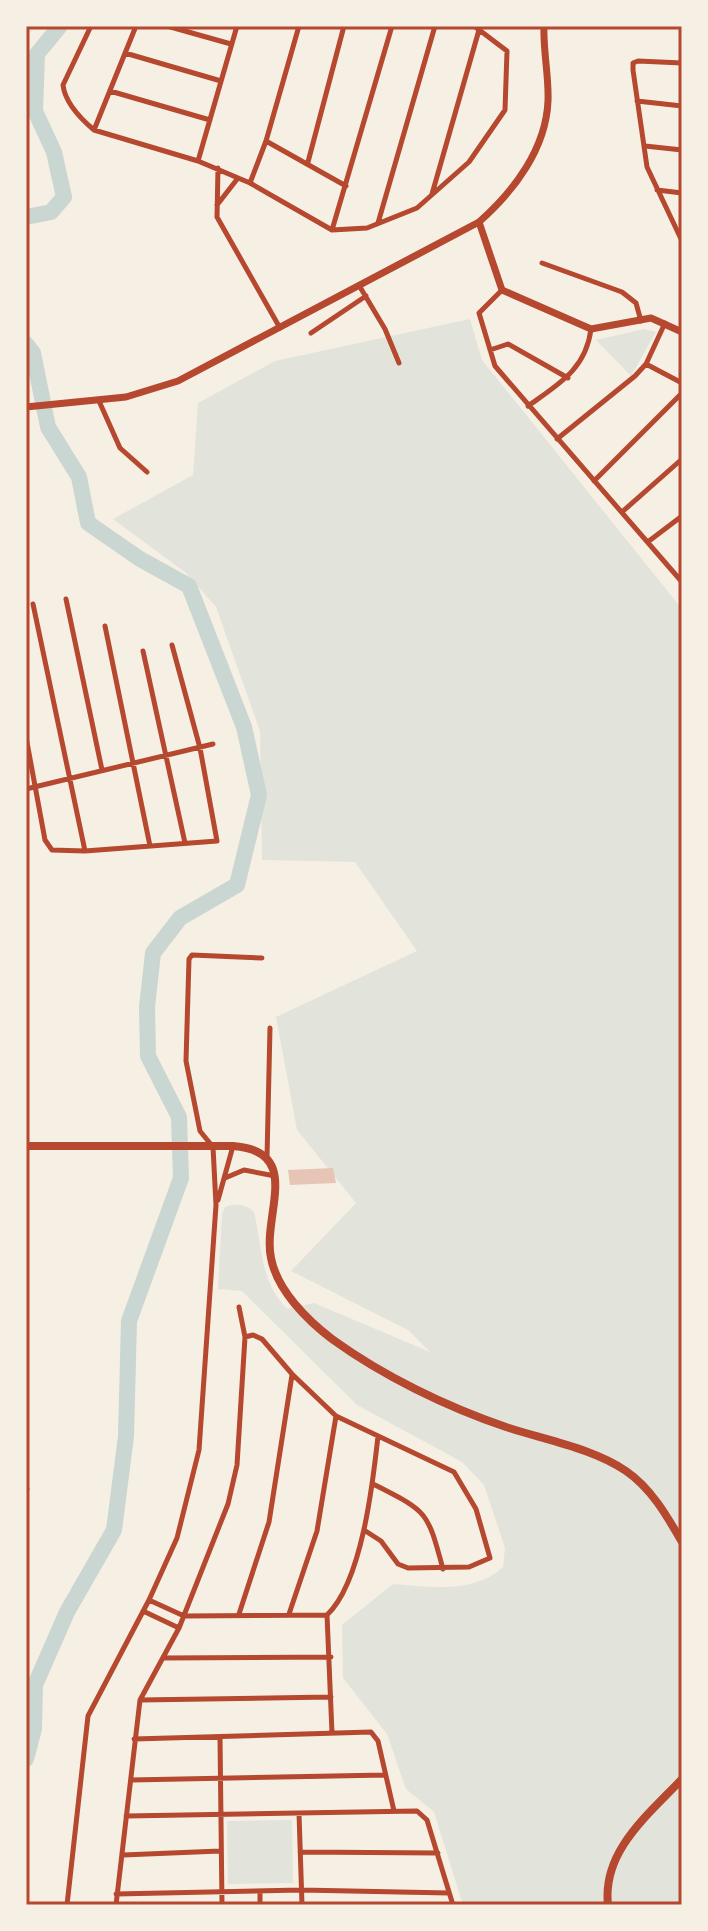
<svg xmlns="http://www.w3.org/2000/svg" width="708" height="1931" font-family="'Roboto Condensed',sans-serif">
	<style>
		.green { fill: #e2e4dc }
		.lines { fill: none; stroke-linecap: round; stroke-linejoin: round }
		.river { stroke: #c9d6d2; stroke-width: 16 }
		.building { fill: #e6c5b7 }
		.minor { stroke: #b5482f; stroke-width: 5 }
		.tertiary { stroke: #b5482f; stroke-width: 7 }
		.secondary { stroke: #b5482f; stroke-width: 7 }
		.primary { stroke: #b5482f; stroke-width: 8 }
		.neatline { fill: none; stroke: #b5482f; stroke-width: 3 }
	</style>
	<rect width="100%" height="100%" fill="#f6efe4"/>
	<path class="green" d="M470,319l12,41 200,249v1296h-219l-29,-93 -28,-23 -19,-55 -44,-56 -1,-53 51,-41c37,3 81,10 110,-17l2,-19 -21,-63 -22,-23 -105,-57 -115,-114 -24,-2 4,-75 3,-7c11,-4 21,-3 29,5 9,37 5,67 33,97l27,-6 116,49 -22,-22 -117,-59 65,-68 -59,-73 -21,-113 141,-66 -62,-89 -93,-2 -2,-129 -44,-124 -30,-34 -73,-54 80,-44 5,-72 77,-42z
		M644,329l12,3 -25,44 -35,-36z
		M292,1820l1,63 -65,1 -1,-63z"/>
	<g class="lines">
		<path class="river" d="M26,217l25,-5 13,-15 -10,-45 -19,-41 2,-57 23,-28
			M26,344l7,9 15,74 31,50 9,46 52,36 49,27 55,141 15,68 -22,90 -57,33 -27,35 -6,54 1,49 31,61 2,61 -52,143 -3,115 -12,94 -47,82 -32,73 -1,44 -8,30"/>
	</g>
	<path class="building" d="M333,1168l3,15 -46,2 -2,-15z"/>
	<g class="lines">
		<path class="minor" d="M91,26l-28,59c2,18 18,34 31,45l104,31 39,-135
			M167,26l64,18
			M125,53l96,28
			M682,63l-44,-2 -5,2v7l14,97 35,74
			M110,91l100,29
			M637,101l45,5
			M94,130l42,-104
			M266,141l80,45
			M645,146l37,4
			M198,161l52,22 82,47 35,-2 50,-20 52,-46 36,-52 2,-59 -33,-25
			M308,162l36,-136
			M218,168l-1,49 63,111
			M250,183l16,-42 33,-115
			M657,190l25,3
			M432,194l47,-164
			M217,205l21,-27
			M378,223l57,-197
			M332,230l60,-204
			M542,263l80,29 14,11 5,18
			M360,287l25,42 14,34
			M502,290l-23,23 16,53 187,216
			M311,333l55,-37
			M490,350l18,-6 60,34
			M646,364l36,19
			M99,401l21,47 27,24
			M528,406c31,-22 58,-37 63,-77
			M557,439l78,-63 11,-12 19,-41
			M594,481l88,-88
			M622,512l60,-53
			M649,541l33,-25
			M66,599l36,171
			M33,604l52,247
			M105,626l45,220
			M143,651l42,192
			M26,737l19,103 7,10 33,1 132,-10 -17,-93 -28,-103
			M26,789l187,-45
			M267,1157l3,-129
			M225,1178l19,-8 31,6
			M218,1200l15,-54
			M245,1337l8,-2 9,4 30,35 44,42 118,56 22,37 14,49 -21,9 -61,1 -10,-4 -17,-23 -17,-11
			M373,1484c55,28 54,26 70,85
			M26,1489h1
			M149,1600l35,16 143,-1
			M143,1611l36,17
			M239,1614l30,-92 23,-147
			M289,1614l28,-83 19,-115
			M327,1615c35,-33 46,-133 51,-179
			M327,1615l5,118
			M163,1658l168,-1
			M140,1700l191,-3
			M220,1737l2,168
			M134,1739l237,-7 7,9 16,70
			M131,1780l254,-5
			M299,1813l3,92
			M126,1816l291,-5 10,9 26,85
			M300,1852l138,1
			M123,1855l97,-4
			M260,1891v14
			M116,1894l185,-4 148,3
			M67,1905l21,-189 61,-116 28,-62 22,-88 17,-245 -3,-58 -13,-16 -14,-70 3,-102 3,-4 70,3
			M116,1905l24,-205 39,-72 49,-124 9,-39 8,-128 -6,-30"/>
		<path class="tertiary" d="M479,222l23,68 89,39 60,-11 31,14"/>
		<path class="secondary" d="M26,407l100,-10 52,-16 301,-159c35,-31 67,-73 69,-121 1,-25 -5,-50 -4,-75"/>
		<path class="primary" d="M26,1146h207c71,5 29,69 38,112 6,32 36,62 61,81 51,37 115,68 174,88 39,13 86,21 120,44 25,17 41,45 56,71
			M608,1905c-6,-54 40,-90 74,-126"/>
	</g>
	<rect width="708" height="1931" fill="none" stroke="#f6efe4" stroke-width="56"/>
	<rect x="28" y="28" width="652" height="1875" class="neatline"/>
</svg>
